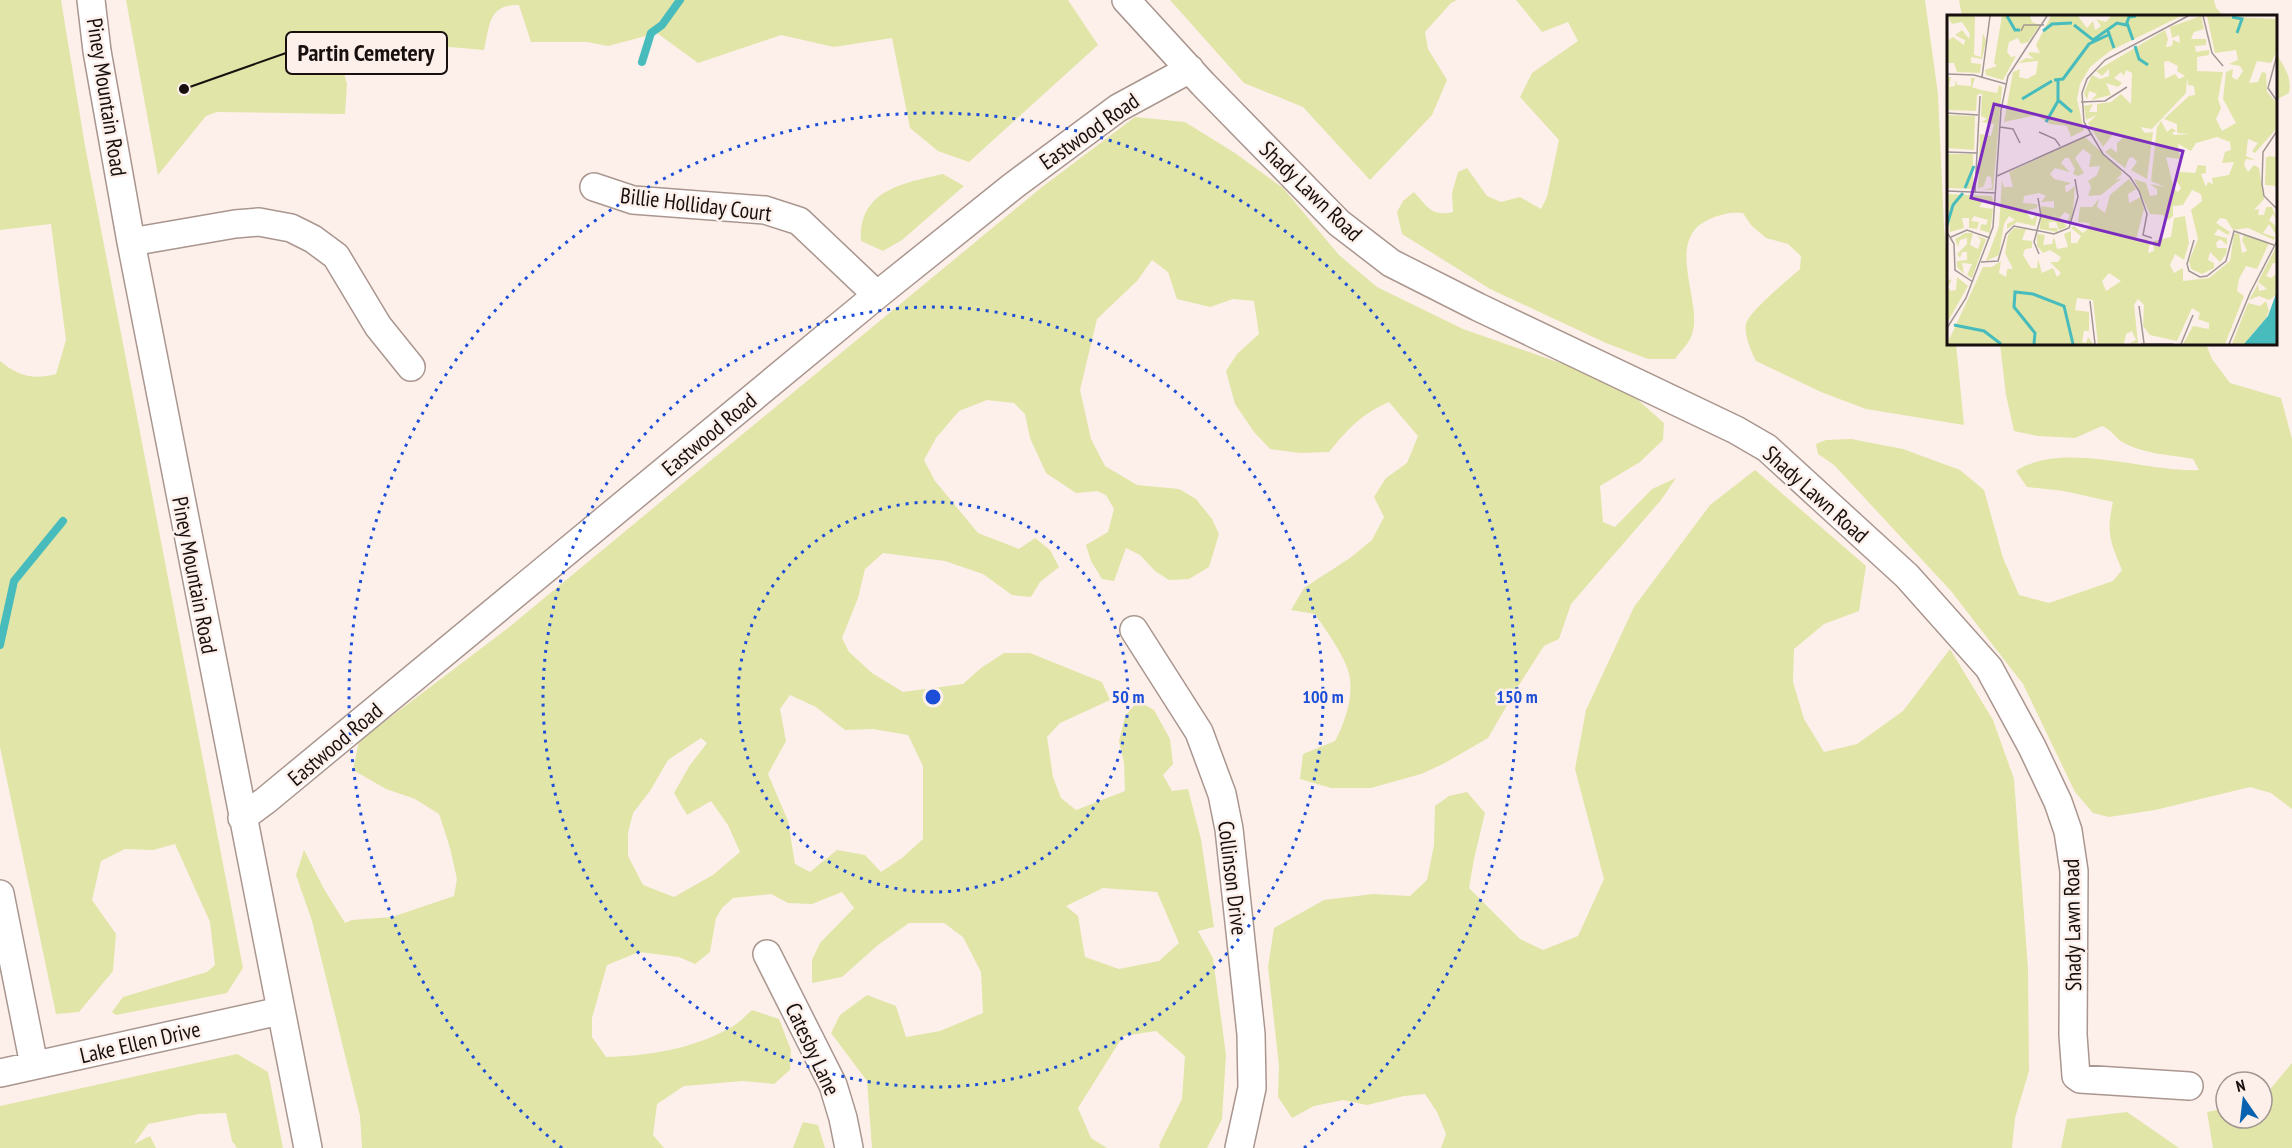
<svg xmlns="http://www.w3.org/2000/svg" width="2292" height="1148" font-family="'PT Sans Narrow',sans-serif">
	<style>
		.green { fill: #e1e5a7; fill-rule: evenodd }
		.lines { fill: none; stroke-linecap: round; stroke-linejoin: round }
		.stream { stroke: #48bcbd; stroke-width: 8 }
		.minor-casing { stroke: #aa968f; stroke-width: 30 }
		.minor { stroke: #fff; stroke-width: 27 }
		.ring { fill: none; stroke: #1d4ed8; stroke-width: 3; stroke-dasharray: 3 6 }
		.labels { text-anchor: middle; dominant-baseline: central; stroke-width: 5; stroke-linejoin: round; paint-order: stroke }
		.street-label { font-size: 22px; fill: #17100e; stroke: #fdf0eb }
		.inset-river { fill: none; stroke: #48bcbd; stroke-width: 3 }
		.inset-road { fill: none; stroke: #a19693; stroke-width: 1.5 }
		.view { fill: #7b2cbf; fill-opacity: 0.15; stroke: #7b2cbf; stroke-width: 3 }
		.inset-edge { fill: none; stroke: #17100e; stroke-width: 3 }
		.centre { fill: #1d4ed8; stroke: #fdf0eb; stroke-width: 3 }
		.ring-label { font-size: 18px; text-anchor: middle; font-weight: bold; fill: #1d4ed8; stroke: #fdf0eb; stroke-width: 5; stroke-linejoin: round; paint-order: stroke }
		.leader { fill: none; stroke: #17100e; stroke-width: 2 }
		.callout-dot { fill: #17100e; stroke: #fdf0eb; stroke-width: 2 }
		.callout { fill: #fdf0eb; stroke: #17100e; stroke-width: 2 }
		.callout-label { font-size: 24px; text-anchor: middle; font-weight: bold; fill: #17100e }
	</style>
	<rect width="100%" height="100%" fill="#fdf0eb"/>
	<path class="green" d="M0,0h61l24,146 158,822 -16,25 -111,22 -4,-3 11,-15 84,-25 8,-7 -5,-43 -35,-78 -22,6 -28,-1 -24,12 -9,39 24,34 -3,37 -34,41 -23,2 -56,-267v-386c18,15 33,19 56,13l10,-34 -15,-116 -51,6z
		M126,0h942l30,45 -129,117 -31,-11 -28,-23 -18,-90 -58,9 -53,-12 -83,28 -41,-30 -49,13 -21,-4h-56l-12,-37c-31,-1 -29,20 -35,45l-34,-3 -109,14 6,23 -2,30 -128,-2 -11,4 -48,59z
		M1170,0h287l-6,3 -26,29 3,17 19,31 -15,35 -62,65 -67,-73 -59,-24z
		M1516,0h409l13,94 6,134 4,41v75h8l8,81 -98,-16 -45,-17 -65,-31c-5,-11 -12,-25 -10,-37 3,-13 42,-44 54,-55l1,-13 -13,-12 -22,-6 -15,-13 -8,-12c-13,-1 -20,1 -31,5 -52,20 -6,86 -21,119 -3,7 -11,15 -16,22h-27l-42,-16 -116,-54 -88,-55 -5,-22 6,-11 11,-9c13,14 17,25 39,20l-1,-19 6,-21 9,-4 20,28 14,6 19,-5 21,12 6,-12 12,-57 -39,-43 12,-24 46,-32 -10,-19 -26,10z
		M1959,0h255l2,8 8,8h-262z
		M2276,53c8,14 16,23 13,40l-13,7z
		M1135,117l50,5 50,31 48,35 56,67 38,32 86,42 157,55 44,39 -1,17 -23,22 -40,24 3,36 12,5 37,-38 24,-11 -15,22 -90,104 -12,35 -15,7 -27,42 -29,50 -45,26 -22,10 -50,14h-40l-31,-9 3,-25 32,-13c11,-21 21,-50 12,-74 -7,-17 -21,-37 -32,-53l-24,-4 13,-22 46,-30 22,-18 12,-23 -10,-20 12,-19 21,-15 11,-27 -29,-34c-28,12 -41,27 -60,50l-29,1 -30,-4 -16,-17 -19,-28 -9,-33 11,-17 22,-20 -5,-33 -21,-2 -23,8 -33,-8 -9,-27 -16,-12 -15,21 -40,38 -17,71 11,49 14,27 32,19 42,4 17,10 16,20 7,15 -10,33 -20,12 -20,1 -14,-9 -15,-16 -14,-7 -12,33 -12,-2 -11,-18 -5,-16 22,-13 6,-23 -8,-14 -9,-4 -21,2 -30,-20 -16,-35 -5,-24 -11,-11 -27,-3 -28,11 -23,27 -12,22 11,21 43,52 41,16 16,-11 15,12 9,17 -19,15 -9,15 -19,-2 -29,-21 -38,-13 -62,-8 -18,16 -7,29 -16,40 7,14 23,21 31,19 60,-8 18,-16 23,-15h26l72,29 8,18 -50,23 -13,14 6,40 8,21 15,12 49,-19 -1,-28 -5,-22 6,-25 13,-15 16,9 16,29 3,25 -10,11 9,16 16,-2 13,50 13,88 -16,4 15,27 13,97 -4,64 -15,29h-47l-1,-3 23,-46 3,-43 -29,-25 -33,5 -45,72 13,30 16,10h-235l-5,-67 -36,-48 9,-18 27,-20 29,11 10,31 34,-6 43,-18 -2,-41 -18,-35 -19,-14h-35l-31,22 -36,32 -30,6v-23l8,-17 34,-35 -12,-16 -30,12 -24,-1 -17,-9 -38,4 -11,10 -6,10 -6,34 -15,12 -16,-7 -40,-5 -32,13 -15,53v19l14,20c42,-1 86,-8 124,-29 8,-4 15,-12 22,-18l27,9 12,31 -1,20 -16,14 -31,-3 -59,5 -27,18 -4,31 11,13h-302l-2,-32 -48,-195 -16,-46 8,-25 20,39 21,34 7,-3 40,-3 62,-21 3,-17 -7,-31 -11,-34 -24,-15 -29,-10 -33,-19 6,-29 149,-113 534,-441zM790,695l26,12 29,23 28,-1 35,6 15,31v73l-21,19 -21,14 -16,-17 -28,-5 -27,22 -15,-8 -7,-43 -20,-47 18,-33 -6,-32zM701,738l6,5 -17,22 -16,28 13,22 24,-14 17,24 12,27 -27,23 -39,22 -31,-12 -15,-29v-23l5,-20 17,-22 18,-31zM1103,888l54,4 22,51 -20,18 -40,8 -34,-12 -7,-41 -12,-10z
		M943,174l21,12 -62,54 -19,11 -22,-10c-3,-51 43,-58 82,-67z
		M2000,344h206l6,15 18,24 51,15 11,41v370l-21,-16 -21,-6 -95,23 -46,7 -16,-4 -18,-21 -52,-108 -72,-93 -117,-126 -16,-11 -2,-10 10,-4 25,-1 52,10 57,21 24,20 19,68 16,37 30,8 64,-22 9,-11c-12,-29 -16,-37 -9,-68l-49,-11 -37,-4 -11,-16c47,-31 131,2 183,-1l-6,-11c-22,-4 -49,-5 -69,-16 -8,-4 -12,-13 -22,-17l-27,12 -37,-2 -24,-5 -8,-36z
		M1755,470l111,96 -7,45 -35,13 -30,25 -1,33 11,37 20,33 33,-8 46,-33 47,-62 43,71 21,59 14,190 1,102 -14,47 -3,30h-571l5,-14 -9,-22 -12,-18 -21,2 -37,9 -24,-5 -29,6 -22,12 -14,-21 1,-31 -11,-99 6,-39 50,-28 49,-6 37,2 17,-16 7,-35 1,-39 14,-10 18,-4 18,21 -11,46 -5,29 51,51 23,11 35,-14 26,-57 -29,-110 11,-59 48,-103 76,-102z
		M237,1054l31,18 15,76h-46l-5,-7 -6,-28 -27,1 -51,10 -14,20 16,-8 6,12h-156v-42z
		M2292,1063v85h-79l-6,-36 19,-4v10h36v-19z
		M2127,1112l52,36h-118l6,-29z
		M803,1122l15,3 7,23h-32z"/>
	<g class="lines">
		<path class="stream" d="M642,62l9,-29 11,-8 18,-25
			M0,645l14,-64 49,-60"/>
		<g class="minor-casing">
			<path id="minor" d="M91,0l6,51 34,191 177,906
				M1126,0l77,84 136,139 52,40 87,44 258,123 31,18 140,128 82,92 43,79 26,55 10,29 6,40 -1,164 3,41 4,3 109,7
				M594,187l39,13 132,10 34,11 78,74
				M131,242l104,-18 24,-2 32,6 22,11 23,17 42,70 33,41
				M1134,630l65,102 23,62 7,35 22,205 1,54 -13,60
				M242,818l23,-17 612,-506 136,-109 105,-78 72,-39
				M0,894l34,171
				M767,954l66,131 10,33 6,30
				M0,1073l280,-62"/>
		</g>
		<use href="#minor" class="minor"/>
	</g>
	<g class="ring">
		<circle cx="933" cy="697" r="195"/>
		<circle cx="933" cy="697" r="390"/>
		<path d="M562 1148A584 584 0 1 1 1304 1148"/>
	</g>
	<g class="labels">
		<g class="street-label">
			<text transform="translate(107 97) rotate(81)">Piney Mountain Road</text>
			<text transform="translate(1089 131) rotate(-35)">Eastwood Road</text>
			<text transform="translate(1311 191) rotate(44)">Shady Lawn Road</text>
			<text transform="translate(696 204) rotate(7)">Billie Holliday Court</text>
			<text transform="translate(709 434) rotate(-40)">Eastwood Road</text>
			<text transform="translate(1816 494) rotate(42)">Shady Lawn Road</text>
			<text transform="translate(195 575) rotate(79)">Piney Mountain Road</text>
			<text transform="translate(335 744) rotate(-40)">Eastwood Road</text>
			<text transform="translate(1233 878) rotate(83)">Collinson Drive</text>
			<text transform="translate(2072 925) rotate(-91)">Shady Lawn Road</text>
			<text transform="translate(140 1042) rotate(-13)">Lake Ellen Drive</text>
			<text transform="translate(813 1049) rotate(65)">Catesby Lane</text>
		</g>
	</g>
	<g transform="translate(1947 15)">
		<rect width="330" height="330" fill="#fdf0eb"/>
		<path d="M0,1h28l-1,39 7,2 2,-24 3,8 -4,18 -11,-2v6l10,1 -1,9 -23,-1 -3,-9h-7v-22l6,-4 11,8 1,-5 -10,-5 7,-5 7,9 1,-5 -8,-12 -10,2zM55,1h28l2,6 8,3 -12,17 -7,2 -3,-6 -9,4 -2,10 4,5 5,-1 -13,24 -17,-5 -1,-5 12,-4 -3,-3zM104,1h27l9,12 6,-7 2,9 6,-4 -5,-7 10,3 5,-6h70l-71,35 -20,16 -10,17 -3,15 7,31 -13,7 -4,-11 -17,-2 -14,-9 -32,7 9,-50 7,-3 -1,8 8,2 9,-5 2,-13 -20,2 8,-5 8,1 -6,-5 2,-2 10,1 -4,-8zM254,1l3,13 -10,3 -3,7h15v6l-11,1 1,6 13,-2v5l-12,2v14l26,1 -5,27 3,9 -5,11 6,12 14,-8 -13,-24 3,-27 7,-3 -1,8 5,3 6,-9 -3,-5 -11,-2 9,-4 -2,-10 -21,3 -8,-37 70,3v32l-6,12 -14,-2 -8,22 9,-1 4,-10 4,1 1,19 10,11v25l-22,25 -3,-2 6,-8 -10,-4 -2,17 9,4 -9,-1 -2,6 4,7 6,-7 5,3 5,31 -10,11 5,-1 -1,6h6l2,-8h6l5,13 -4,-6 -4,6 8,7v9l-8,-12 -6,9 12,4 -1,3 -26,-12 -15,2 -7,-11 -6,-1 -4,5 14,9 -2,3 -10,-6 -4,6 13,3v7l-7,-6 -4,4 1,5h10l-1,6 -6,8 -10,-10 -2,8 6,3v5l-12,6 -11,-5 -2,-8 9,-22 -7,-29 11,-9 -1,-7 -9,-4 -9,15 -10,1v10l-5,4 -5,-5 -13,-1 -16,-35 12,4 4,13 7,-1v-6l-7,-5 15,3 -14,-6 6,-54 4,-6 6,11 5,-4 4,3 -4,2 2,2 16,-1 -13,-1v-9l-13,-5 25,-23 6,-1 -1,-9 -6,-1 -1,-8 -1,16 -34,36 -12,-2 5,6 8,-1 -6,47 -16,-9 6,-8 -4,-5 -4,1 -4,10 -20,-16 6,-4 6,5v-10l6,-5 -10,-4 -10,13 -15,-24 9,-8 -11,5 -2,-14 9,-2 -4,8h8v-8l14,-2 10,-8 10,10 1,-31 -6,-3 -2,6 -3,-4 -7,6 8,5 -4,4 -12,-4 5,12 -20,5 6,-6 -8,-3 -2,9 -3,-7 8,-18 8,4 9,-3v-7l-7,7 -6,-5 69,-41 3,9 -2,8 6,-1 1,-6 7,3 -1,-8 -7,3 -2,-11zM221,46l10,5 -1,5 8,5 -6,3 -4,-5 -10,5 -1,-17zM270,122l13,5 1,8 -6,2 -3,11 12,-1 -5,13 -17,3 1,6 -5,-2 -2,5 -5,-13 5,-1v-7l-8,-1 -3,8 -15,-1 -4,8 5,8 -3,4 -4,-3 -8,-32 14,2 -2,-15 13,7 5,-8zM0,62h4l-2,10 6,-1 1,-7 1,6 14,1v-8h4l-3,9 9,3 16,3 2,-8 3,2 -9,103h-10l9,-2 -1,-11 -4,-1 -3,10 -6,3 2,-55 11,2 3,-12 -13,-2 6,-3 -6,-3 1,-23 -5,2 -1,16 -29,-1zM0,100l28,1 -1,34 -27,-2zM138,122l35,32 2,5 -7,6 7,-2 -21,17 -13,1 3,-9 -3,-6 9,-6 3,-9 -11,1 2,-12 -8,-6 -8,9 9,15 -6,3 -5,-2 2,-5 -6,-11h-4l-4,5 9,9 -15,-4 -5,6 4,5 17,4 -6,3 1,7 9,-7 -3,35 -6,3 4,-9 -5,-3 -5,5 7,10 -8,3 -3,-8h-7v6h8l1,4 -18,-3 1,-23 13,2v-7l-13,1 5,-6 -7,-3 -15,3 -1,7 14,1v4l-12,3 7,9 6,-7 -3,13 -18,-4 -10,7v-5l8,-4 -6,-4 -5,8 -5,31 -13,6 13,-35 3,-46 2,7h9l-4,-15zM0,139h26v35l-26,-1zM322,141l8,1v29l-12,-1 1,-27zM182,164l7,10 -8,5 1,9 12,-6 3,12 -8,31 10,-1 4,4 -2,10 6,-2 -1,-10 18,-4 3,-19 11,-2 4,27 -5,17 -9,-6 -5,11 4,8 9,-5v13l26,-3 21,-17 4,-27 5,-1 3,20 5,-2 -5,-11 2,-5 25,8 -12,26 -11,-3 -7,13 -2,12 7,5 -19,48h-42l10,-18 16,3v-6l-11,-4 2,-6 -8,-5 -15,33 -27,-6 -7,-9 1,-21 -6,-6 -4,6 4,38 -9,1 7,-4 -4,-9 -6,3 -2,10h-26l-5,-44 -16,-2 -2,12 14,2v19h-5l-2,11 4,1 2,-6 5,7h-146l36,-77h9l9,-6 -2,12 7,4 1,-8h6l-8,-16 3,-18 6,-7 12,1 -4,11 10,1v7l-7,1 -2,6 8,13h6l1,-9 4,14 11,-5 4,9 4,-4 -11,-11h8l3,-5 -11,-7 -7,3 -6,-7v-12l8,1 -2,10 9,-1 2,-7 3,12 11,-2 -4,-13 7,-3v12h6l4,-7 -10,-8 3,-2 9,7 7,-6 -1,-4 -11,-1 2,-15h12l7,-8 -2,8 8,6 5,-18zM162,258l12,8 -15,10 -4,-10zM0,179l45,2 2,10 -10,-6 -5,7 14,2 -3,24 -10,-3 1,-6 5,1 2,-5 -14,-4 -3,5 8,1 -2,7 -8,-1v-10h-7l2,10 -14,4zM18,218h8l-3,12 8,4 3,-9 -4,-4 9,3 -14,39 -5,-3 5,-11 -10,-1 2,11 -7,-7v-6l10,-1v-8h-5l-2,6 -3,-4 10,-10v-6l-7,2 -2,7 -3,-8zM330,230v18h-4l-7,13 5,2 5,-4v21l-7,5 -10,-4 -10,4 9,-16 1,7 8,-2 -9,-7zM10,262l11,9 -21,37v-42l5,-2 -4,8 3,4 5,-1zM319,286l3,10 -3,7 -22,26h-12l16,-41 12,3z" fill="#e1e5a7" fill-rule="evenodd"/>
		<path d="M330,276v53h-33l24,-28z" fill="#48bcbd"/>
		<path class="inset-river" d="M60,1l8,14h5M285,2l10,2 -5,14M180,8l6,17M127,10l19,15 24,-17 9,2 3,-8 7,-1M96,16l9,-7 20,-1M161,16l6,17M188,31l4,13 9,6M107,65l9,-1 26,-35 19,-9M75,84l30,-18M111,85l14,12M99,107l12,-21v-22M18,173l9,-22M0,210l6,-20 10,-12M7,310l30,6 17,13M87,329l1,-11 -21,-26 1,-15 18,2 31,12 9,38"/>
		<path class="inset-road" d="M256,1l9,37 11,13M74,16l3,-6h20M330,40l-9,33 9,13M0,59l27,1 32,9M35,62l8,-61M134,87l24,-1 22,-14M0,98l31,2M53,112l13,2 7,14M330,116l-14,21 -1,32 2,12 13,13M92,117l16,7 5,7M0,137l30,1M50,161l94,-42M0,176l49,2M28,177l5,-96M91,183l3,18 -7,26 5,12M0,217l7,12 1,26 18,12M4,222l16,-7 23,8M205,223l-9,-3 4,-21 -8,-23 -9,-14 -27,-23 -19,-32 -2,-29 5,-14 18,-19 83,-44M247,225l-7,24 2,7 11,6 7,-1 19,-15 8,-30 40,14M34,247l17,-1 8,-27 8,-8 40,8 15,-6 9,-31 -3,-18M143,286l5,43M192,291l5,37M0,313l19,-30 27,-71 8,-117 7,-34 39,-60M194,329h32M234,329l12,-29M282,329l21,-51 27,-52"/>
		<path class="view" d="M47,89l189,47 -24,94 -188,-47z"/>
		<rect width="330" height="330" class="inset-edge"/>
	</g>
	<circle cx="933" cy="697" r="9" class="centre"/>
	<g class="ring-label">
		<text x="1128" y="703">50 m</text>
		<text x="1323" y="703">100 m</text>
		<text x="1517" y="703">150 m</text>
	</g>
	<path class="leader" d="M184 89L286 53"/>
	<circle class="callout-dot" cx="184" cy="89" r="6"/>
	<rect class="callout" x="286" y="32" width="161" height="42" rx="6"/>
	<g class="callout-label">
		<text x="366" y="61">Partin Cemetery</text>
	</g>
	<g transform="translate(2244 1100) rotate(346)"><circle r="28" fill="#fdf0eb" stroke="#a19693" stroke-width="1.5"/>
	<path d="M0-4.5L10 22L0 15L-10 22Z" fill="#0862af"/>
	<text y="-9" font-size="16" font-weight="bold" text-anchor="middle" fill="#17100e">N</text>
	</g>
</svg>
